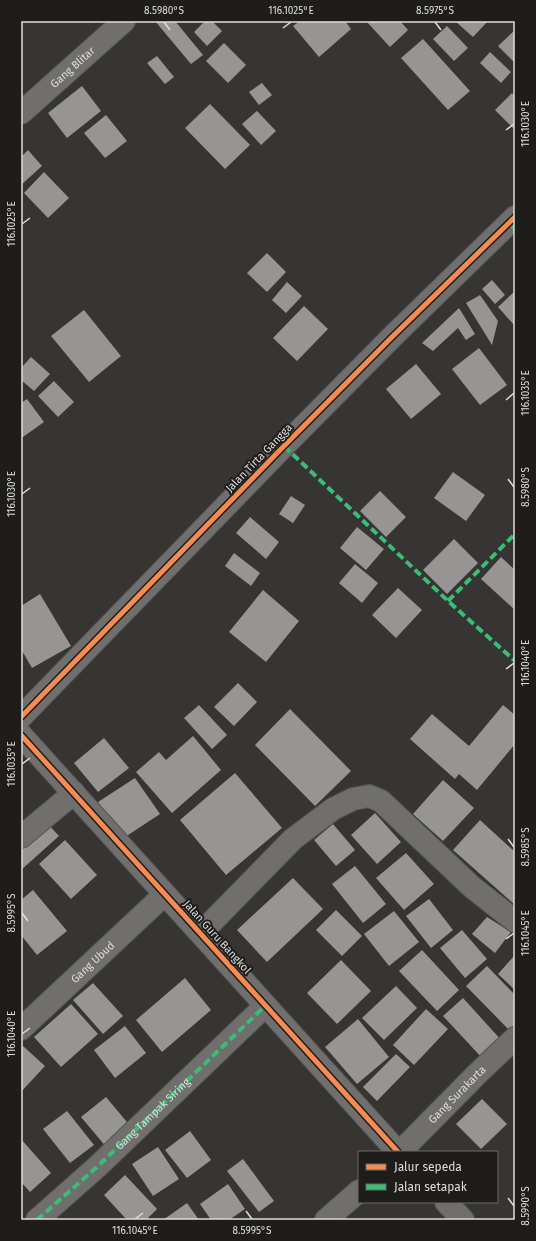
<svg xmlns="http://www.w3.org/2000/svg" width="536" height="1241" font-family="'Fira Sans',sans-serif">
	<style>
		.building { fill: #979594 }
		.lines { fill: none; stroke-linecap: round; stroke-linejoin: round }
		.minor-casing { stroke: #545452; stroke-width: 24 }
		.tertiary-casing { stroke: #545452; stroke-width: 24 }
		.minor { stroke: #706f6e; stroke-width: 22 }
		.tertiary { stroke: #706f6e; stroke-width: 22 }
		.quiet { stroke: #3abd76; stroke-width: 4; stroke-dasharray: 8 4; stroke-linecap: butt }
		.cycleway-casing { stroke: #1e1d1c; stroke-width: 8 }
		.cycleway { stroke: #f68b52; stroke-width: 5 }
		.ticks { fill: none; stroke: #dfdedc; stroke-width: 1.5 }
		.labels { text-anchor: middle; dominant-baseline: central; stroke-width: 4; stroke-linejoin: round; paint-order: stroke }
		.street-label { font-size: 11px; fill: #dfdedc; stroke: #1e1d1c }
		.neatline { fill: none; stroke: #dfdedc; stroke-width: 1.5 }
		.ticks-label { font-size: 10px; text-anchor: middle; fill: #dfdedc }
	</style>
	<rect width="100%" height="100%" fill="#363533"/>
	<path class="building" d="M155,21h20l28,34 -12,9z
		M205,21h7l10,10 -15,15 -13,-14z
		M300,21h45l6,8 -32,28 -26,-31z
		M366,21h34l8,9 -18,17z
		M455,21h33l-15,16z
		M447,26l21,22 -14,13 -21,-22z
		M515,30v33l-17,-17z
		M423,39l47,52 -22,19 -47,-52z
		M224,43l22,22 -18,18 -22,-22z
		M490,52l21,20 -10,11 -21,-20z
		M157,56l17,21 -9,7 -18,-21z
		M262,83l10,12 -13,10 -10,-13z
		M82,86l19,25 -34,27 -19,-25z
		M512,93l3,4v33l-20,-20z
		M210,104l40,41 -25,24 -40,-41z
		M257,111l19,20 -15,14 -19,-21z
		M106,115l21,26 -22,17 -21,-25z
		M28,150l14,16 -21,19v-28z
		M44,172l25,26 -21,20 -24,-25z
		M267,253l19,19 -19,20 -20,-19z
		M492,280l13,15 -10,9 -13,-15z
		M287,282l15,14 -16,17 -14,-13z
		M515,291v35l-17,-19z
		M480,295l18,26 -6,24 -26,-42z
		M304,306l24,23 -31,32 -24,-23z
		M459,308l16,26 -9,6 -8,-12 -25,23 -11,-8z
		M84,310l37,46 -32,26 -38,-46z
		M479,348l28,37 -27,20 -28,-36z
		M31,357l19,17 -16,17 -13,-11v-12z
		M416,364l25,30 -30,25 -25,-30z
		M54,381l20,21 -16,15 -20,-21z
		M27,399l17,23 -21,15 -2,-2v-32z
		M453,472l32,23 -19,26 -32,-23z
		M380,491l26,26 -20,20 -26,-26z
		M291,496l14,9 -12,18 -14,-9z
		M250,517l29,25 -13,17 -30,-26z
		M357,527l27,22 -18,21 -26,-22z
		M454,539l24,24 -31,31 -24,-24z
		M234,553l26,20 -9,13 -26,-20z
		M501,557l14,13v40l-34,-31z
		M355,564l23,19 -16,20 -23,-20z
		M398,588l24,22 -26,28 -24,-23z
		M263,590l36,31 -33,41 -37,-30z
		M40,594l31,52 -39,22 -11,-19v-43z
		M238,683l19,19 -23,24 -20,-19z
		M199,705l28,30 -15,14 -28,-31z
		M503,705l12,10v29l-38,46 -18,-16 -4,5 -45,-40 22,-25 37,32z
		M290,709l61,62 -36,35 -60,-61z
		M193,736l28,34 -49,43 -36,-41 23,-20 7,8z
		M104,738l25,30 -31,24 -24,-29z
		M235,773l47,55 -56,47 -46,-55z
		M135,778l25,36 -38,25 -24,-37z
		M443,780l31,28 -31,33 -30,-27z
		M375,813l26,29 -24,22 -26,-29z
		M480,820l35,32v53l-62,-55z
		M47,823l12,13 -38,34v-24z
		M333,824l22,26 -19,16 -22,-26z
		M65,840l32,35 -26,24 -32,-35z
		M406,853l28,31 -30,26 -28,-32z
		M355,866l31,38 -23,19 -31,-39z
		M293,878l30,31 -56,53 -30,-32z
		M33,890l34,41 -30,24 -16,-20v-35z
		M429,899l24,31 -22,18 -25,-32z
		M336,910l26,26 -20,20 -26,-26z
		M394,911l25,31 -30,24 -25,-32z
		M487,917l24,15 -16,21 -23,-19z
		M462,930l25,29 -22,19 -25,-30z
		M422,950l37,40 -22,21 -38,-40z
		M515,955v35l-17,-16z
		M341,960l30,31 -34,33 -30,-31z
		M487,966l28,29v35l-3,3 -46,-47z
		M185,978l26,32 -49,42 -26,-32z
		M93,983l30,33 -20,18 -30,-34z
		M396,986l21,22 -33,32 -22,-22z
		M463,998l40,44 -19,18 -41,-44z
		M71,1004l27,30 -37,33 -27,-30z
		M426,1009l22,20 -34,36 -21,-20z
		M358,1019l31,38 -32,27 -32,-37z
		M125,1026l21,27 -31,25 -21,-28z
		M23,1046l22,20 -24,26v-43z
		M396,1054l14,13 -33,34 -14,-14z
		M106,1097l26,31 -25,20 -26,-31z
		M482,1099l25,25 -26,25 -25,-25z
		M67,1111l27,34 -24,18 -27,-34z
		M190,1131l21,29 -24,18 -22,-28z
		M21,1139l30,34 -21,19 -9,-10z
		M158,1147l21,32 -26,17 -21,-32z
		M243,1159l31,42 -15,11 -32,-41z
		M125,1175l32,34 -11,11h-19l-23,-25z
		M228,1184l17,25 -16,11h-18l-11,-16z
		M187,1203l12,17h-36z"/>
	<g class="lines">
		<g class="minor-casing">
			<g id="minor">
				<path id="s1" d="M21,113l103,-92"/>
				<path d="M21,717l263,-271 107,-108 124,-121"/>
				<path d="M21,837l53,-44"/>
				<path d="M201,933l92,-94 40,-30 20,-10 16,-3 12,5 91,86 43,34"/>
				<path id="s2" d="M21,1029l143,-134"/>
				<path id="s3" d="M400,1152l77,-78 38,-36"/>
				<path id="s4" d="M37,1220l61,-54 167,-160"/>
				<path d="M326,1220l33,-29"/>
			</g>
		</g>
		<g class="tertiary-casing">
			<path id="tertiary" d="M21,735l377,417
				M446,1202l17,18"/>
		</g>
		<use href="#minor" class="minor"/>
		<use href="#tertiary" class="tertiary"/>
		<path class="quiet" d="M509,223l6,6
			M284,446l164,155 67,60
			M448,601l67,-67
			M37,1220l61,-54 167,-160"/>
		<g class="cycleway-casing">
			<path id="cycleway" d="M21,717l263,-271 107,-108 124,-121
				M21,735l377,417"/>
		</g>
		<use href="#cycleway" class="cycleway"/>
	</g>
	<path class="ticks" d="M164,22l6,8M435,22l6,8M283,28l8,-6M506,130l8,-6M22,224l8,-6M506,400l8,-7M508,479l6,8M22,494l8,-6M506,669l8,-6M22,764l8,-6M508,839l6,8M22,913l6,8M506,939l8,-6M22,1034l8,-6M508,1198l6,8M246,1211l6,8M135,1219l8,-6"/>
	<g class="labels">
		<g class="street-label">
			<text stroke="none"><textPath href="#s1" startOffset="69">Gang Blitar</textPath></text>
			<text transform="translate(259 458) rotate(-46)">Jalan Tirta Gangga</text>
			<text transform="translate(217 937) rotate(48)">Jalan Guru Bangkol</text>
			<text stroke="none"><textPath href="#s2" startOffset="98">Gang Ubud</textPath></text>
			<text stroke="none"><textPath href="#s3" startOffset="81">Gang Surakarta</textPath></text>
			<text stroke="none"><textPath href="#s4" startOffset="157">Gang Tampak Siring</textPath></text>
		</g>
	</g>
	<rect width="536" height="1241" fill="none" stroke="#1e1d1c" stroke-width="44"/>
	<rect x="358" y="1151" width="140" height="52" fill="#1e1d1c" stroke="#6b6a69"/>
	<rect x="366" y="1164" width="20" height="6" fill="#f68b52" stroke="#6b6a69"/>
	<text x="394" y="1171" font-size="12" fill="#dfdedc">Jalur sepeda</text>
	<rect x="366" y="1184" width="20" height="6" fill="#3abd76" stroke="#6b6a69"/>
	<text x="394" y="1191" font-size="12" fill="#dfdedc">Jalan setapak</text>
	<rect x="22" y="22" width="492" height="1197" class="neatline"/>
	<g class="ticks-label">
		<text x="164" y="14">8.5980°S</text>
		<text x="291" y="14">116.1025°E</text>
		<text x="435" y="14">8.5975°S</text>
		<text transform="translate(525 124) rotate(-90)" y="4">116.1030°E</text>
		<text transform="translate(11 224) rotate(-90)" y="4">116.1025°E</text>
		<text transform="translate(525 393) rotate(-90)" y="4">116.1035°E</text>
		<text transform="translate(525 487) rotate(-90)" y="4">8.5980°S</text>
		<text transform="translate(11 494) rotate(-90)" y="4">116.1030°E</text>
		<text transform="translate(525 663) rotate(-90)" y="4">116.1040°E</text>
		<text transform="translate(11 764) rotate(-90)" y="4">116.1035°E</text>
		<text transform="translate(525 847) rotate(-90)" y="4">8.5985°S</text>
		<text transform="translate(11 913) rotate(-90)" y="4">8.5995°S</text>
		<text transform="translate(525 933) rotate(-90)" y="4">116.1045°E</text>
		<text transform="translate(11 1034) rotate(-90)" y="4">116.1040°E</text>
		<text transform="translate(525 1206) rotate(-90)" y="4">8.5990°S</text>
		<text x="135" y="1234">116.1045°E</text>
		<text x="252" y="1234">8.5995°S</text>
	</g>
</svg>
